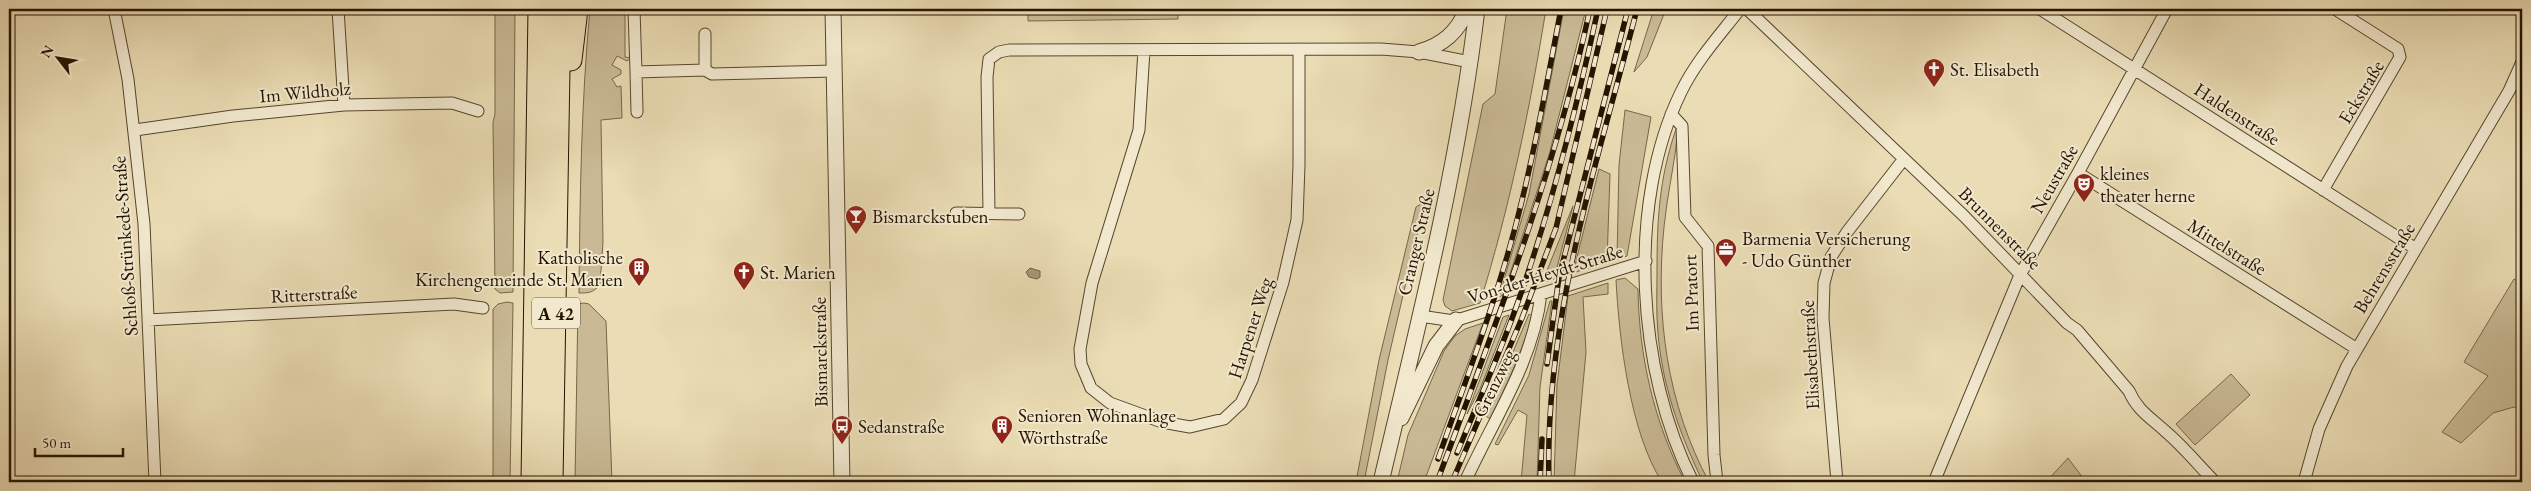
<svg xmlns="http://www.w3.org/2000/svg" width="2531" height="491" font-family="'EB Garamond',serif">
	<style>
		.green { fill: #c9ba95; stroke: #77674a }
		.water { fill: #a79877; stroke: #736347 }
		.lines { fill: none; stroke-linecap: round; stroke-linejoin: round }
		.minor-casing { stroke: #56462d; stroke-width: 13 }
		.tertiary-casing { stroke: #56462d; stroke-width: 17 }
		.motorway-casing { stroke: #251400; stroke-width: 23 }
		.minor { stroke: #f1e8ce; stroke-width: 11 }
		.tertiary { stroke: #f1e8ce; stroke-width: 15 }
		.motorway { stroke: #eadcb4; stroke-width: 21 }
		.rail-casing { stroke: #251400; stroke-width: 5.5 }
		.rail { stroke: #f1e8ce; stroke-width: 4; stroke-dasharray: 11; stroke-linecap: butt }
		.labels { text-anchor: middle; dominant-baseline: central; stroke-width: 4; stroke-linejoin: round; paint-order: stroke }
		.shield { fill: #f1e8ce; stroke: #62543e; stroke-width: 1 }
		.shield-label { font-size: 18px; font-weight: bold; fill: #251400 }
		.poi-label { font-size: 19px; fill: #251400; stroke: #f1e8ce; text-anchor: start }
		.street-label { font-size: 19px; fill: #251400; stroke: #f1e8ce }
	</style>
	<rect width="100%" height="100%" fill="#eadcb4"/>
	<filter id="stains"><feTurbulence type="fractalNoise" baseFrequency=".004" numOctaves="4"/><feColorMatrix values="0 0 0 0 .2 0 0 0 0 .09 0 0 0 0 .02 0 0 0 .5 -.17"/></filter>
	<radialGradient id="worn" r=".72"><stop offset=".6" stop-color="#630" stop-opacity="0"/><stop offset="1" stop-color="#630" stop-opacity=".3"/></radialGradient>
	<path class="green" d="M495,9h20l-2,283 -13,1 -5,-4 -2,-167 2,-8z
		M590,9h35v48l6,1 -4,3 -10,-5 -5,9 9,5v4l-9,5 5,8 4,-1 1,32 -21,2 2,122 -3,43c-8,8 -11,8 -21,8 1,-95 2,-189 11,-284z
		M1028,9h150v10l-150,2z
		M1507,9h39c-16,99 -36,197 -66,294l-28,8 -7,-5 -2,-6 40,-196 12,-10z
		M1564,9h22l-37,146 -46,140 -4,2 30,-103z
		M1654,9h12l-19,48 -13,15z
		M1625,110l26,7 -24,139 -10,3 2,-94z
		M1676,129l2,1c-3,33 -11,65 -14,97 -9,89 3,177 45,255h-5l-3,-4c-22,-46 -39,-94 -43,-145 -2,-20 -1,-41 -1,-61 0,-52 2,-93 19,-143z
		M1599,169l11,5 -3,88 -34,11z
		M1421,204l3,1 -36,155 -24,122h-8l23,-122 37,-153z
		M1573,206l-19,73 -12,4z
		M1625,278l13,11c1,68 16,133 47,193h-23c-32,-49 -43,-144 -46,-202z
		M2514,279l8,5v128l-8,-5 -21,6 -32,30 -19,-11 46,-56 -24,-14z
		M1608,283v11l-25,3 3,55 -12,130h-20l3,-97 11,-89z
		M1550,301h2l-12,86 -3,95h-16l6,-67 -9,-5 -20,35 -3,-1 34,-69z
		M507,302l6,1 -3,179h-17v-173l5,-5z
		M584,303l5,1 17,17 6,161h-37l3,-178z
		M1529,314l3,2c-10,38 -26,70 -42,103l-4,-3z
		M1509,315l-29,74 -13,25 36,-97z
		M1483,323l-59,159h-27l11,-47 36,-84 11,-15 10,-7z
		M2231,374l19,21 -55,50 -19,-21z
		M2068,458l18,24h-40z"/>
	<path class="water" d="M1030,268l10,3v6l-3,2 -8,-2 -3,-5z"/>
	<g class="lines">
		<g class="minor-casing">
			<path id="minor" d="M114,9l14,70 16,145 11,258
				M338,9l6,96
				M634,9l2,63 69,-2 7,4 122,-3
				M1747,9l217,207 103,107 10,7 52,61c8,19 22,27 36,40 18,15 34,35 50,51
				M2040,9l376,240
				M705,34v36
				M1144,50l-5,80 -47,153 -12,66 1,15 10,24 19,15 52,19 28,5 34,-8 17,-16 11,-23 31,-98 14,-62 2,-55v-116
				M636,72l1,40
				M1671,114l11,12 3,91 23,29 6,209 3,27
				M135,130l98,-14 111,-11 108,-2 26,8
				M2078,173l279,176
				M2323,190l77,-133 -2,-8 -63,-40
				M956,213l63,1
				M989,213l-2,-136 2,-18 10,-7 10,-2 372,-1 38,3 51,10
				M1420,316l34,5 192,-60
				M148,320l306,-16 29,4
				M1465,482c28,-62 68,-119 76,-188
				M1693,482c-56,-110 -67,-277 -12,-390 15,-31 38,-56 59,-83
				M1837,482l-14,-164 1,-35 7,-26 16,-25 56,-72
				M1934,482l86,-207 58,-102 89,-164
				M2304,482l15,-53 28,-63 162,-275 13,-29"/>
		</g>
		<g class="tertiary-casing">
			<path id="tertiary" d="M833,9l9,473
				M1419,52c24,-7 39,-20 48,-43
				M1401,418l35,-72 20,-26
				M1381,482c37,-157 77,-313 96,-473"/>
		</g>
		<g class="motorway-casing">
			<path id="motorway" d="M571,60l6,-51
				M532,482l7,-473
				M552,482l8,-473"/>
		</g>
		<use href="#minor" class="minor"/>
		<use href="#tertiary" class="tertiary"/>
		<use href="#motorway" class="motorway"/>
		<g class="rail-casing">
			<path id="rail" d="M1547,364l12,-87 69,-268
				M1457,453c19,-46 40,-93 57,-140 36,-99 62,-202 84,-304
				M1438,459c27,-77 56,-152 77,-231 19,-72 32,-146 46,-219
				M1437,482c58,-156 118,-310 153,-473
				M1452,482l70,-164 34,-90 51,-219
				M1540,482l2,-43
				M1549,482c-5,-163 48,-317 88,-473"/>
		</g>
		<use href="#rail" class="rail"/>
	</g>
	<defs>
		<g id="church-pin" transform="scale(1.125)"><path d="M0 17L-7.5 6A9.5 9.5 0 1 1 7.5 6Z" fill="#8f2418" stroke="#f1e8ce"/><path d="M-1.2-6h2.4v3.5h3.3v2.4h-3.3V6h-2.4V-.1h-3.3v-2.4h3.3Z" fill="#fff"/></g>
		<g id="theatre-pin" transform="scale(1.125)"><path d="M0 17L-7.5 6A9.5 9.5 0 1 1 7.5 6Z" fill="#8f2418" stroke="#f1e8ce"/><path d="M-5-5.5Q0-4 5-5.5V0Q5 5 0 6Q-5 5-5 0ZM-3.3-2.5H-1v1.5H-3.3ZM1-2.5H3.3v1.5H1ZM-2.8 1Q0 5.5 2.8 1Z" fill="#fff"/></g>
		<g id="bar-pin" transform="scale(1.125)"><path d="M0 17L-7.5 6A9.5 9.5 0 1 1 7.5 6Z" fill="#8f2418" stroke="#f1e8ce"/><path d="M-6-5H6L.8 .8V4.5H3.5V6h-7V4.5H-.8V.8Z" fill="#fff"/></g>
		<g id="office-pin" transform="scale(1.125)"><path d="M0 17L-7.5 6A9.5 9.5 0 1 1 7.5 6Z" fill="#8f2418" stroke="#f1e8ce"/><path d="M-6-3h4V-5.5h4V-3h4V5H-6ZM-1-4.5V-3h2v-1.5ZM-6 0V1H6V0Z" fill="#fff"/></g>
		<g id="building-pin" transform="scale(1.125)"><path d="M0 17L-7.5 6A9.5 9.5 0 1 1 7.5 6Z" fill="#8f2418" stroke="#f1e8ce"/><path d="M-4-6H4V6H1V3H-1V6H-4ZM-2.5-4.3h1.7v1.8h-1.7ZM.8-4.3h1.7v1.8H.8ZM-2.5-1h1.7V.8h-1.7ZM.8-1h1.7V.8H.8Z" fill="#fff"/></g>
		<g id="bus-pin" transform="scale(1.125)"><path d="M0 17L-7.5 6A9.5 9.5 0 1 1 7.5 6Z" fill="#8f2418" stroke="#f1e8ce"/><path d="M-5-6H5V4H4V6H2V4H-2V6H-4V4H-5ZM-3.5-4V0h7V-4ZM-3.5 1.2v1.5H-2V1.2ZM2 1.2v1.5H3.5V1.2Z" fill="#fff"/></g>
	</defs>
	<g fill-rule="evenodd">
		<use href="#church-pin" x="1934" y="69"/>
		<use href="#theatre-pin" x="2084" y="184"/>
		<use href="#bar-pin" x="856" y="216"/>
		<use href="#office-pin" x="1726" y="249"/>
		<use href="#building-pin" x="639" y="268"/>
		<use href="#church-pin" x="744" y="272"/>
		<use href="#bus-pin" x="842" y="426"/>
		<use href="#building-pin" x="1002" y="426"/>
	</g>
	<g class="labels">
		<rect class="shield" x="532" y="297.5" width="48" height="31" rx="4"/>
		<g class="shield-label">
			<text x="556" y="313">A 42</text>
		</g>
		<g class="poi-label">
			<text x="1950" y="69">St. Elisabeth</text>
			<text x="2100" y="173">kleines<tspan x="2100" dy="22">theater herne</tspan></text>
			<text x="872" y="216">Bismarckstuben</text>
			<text x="1742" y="238">Barmenia Versicherung<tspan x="1742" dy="22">- Udo Günther</tspan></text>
			<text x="623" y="257" text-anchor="end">Katholische<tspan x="623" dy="22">Kirchengemeinde St. Marien</tspan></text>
			<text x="760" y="272">St. Marien</text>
			<text x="1018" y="415">Senioren Wohnanlage<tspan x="1018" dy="22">Wörthstraße</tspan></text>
			<text x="858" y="426">Sedanstraße</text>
		</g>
		<g class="street-label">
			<text transform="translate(305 92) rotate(-5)">Im Wildholz</text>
			<text transform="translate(2361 92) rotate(-59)">Eckstraße</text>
			<text transform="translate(2237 114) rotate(33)">Haldenstraße</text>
			<text transform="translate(2054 179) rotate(-60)">Neustraße</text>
			<text transform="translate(2000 228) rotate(45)">Brunnenstraße</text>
			<text transform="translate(1416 242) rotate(-77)">Cranger Straße</text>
			<text transform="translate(125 246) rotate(-94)">Schloß-Strünkede-Straße</text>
			<text transform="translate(2227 247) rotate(32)">Mittelstraße</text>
			<text transform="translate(2384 268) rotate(-59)">Behrensstraße</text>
			<text transform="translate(1545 274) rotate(-17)">Von-der-Heydt-Straße</text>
			<text transform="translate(1691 293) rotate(-92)">Im Pratort</text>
			<text transform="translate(314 294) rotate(-3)">Ritterstraße</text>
			<text transform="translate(1250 328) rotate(-72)">Harpener Weg</text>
			<text transform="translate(820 352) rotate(-91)">Bismarckstraße</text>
			<text transform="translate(1810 355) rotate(-93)">Elisabethstraße</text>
			<text transform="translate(1494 383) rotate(-64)">Grenzweg</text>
		</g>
	</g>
	<rect width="2531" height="491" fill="none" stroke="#eadcb4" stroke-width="30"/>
	<rect x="10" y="10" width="2511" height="471" fill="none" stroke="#251400" stroke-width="2.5"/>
	<rect x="15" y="15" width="2501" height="461" fill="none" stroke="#251400"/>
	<g transform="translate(58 58) rotate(301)" stroke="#f1e8ce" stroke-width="4" paint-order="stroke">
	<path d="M0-4L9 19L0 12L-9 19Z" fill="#251400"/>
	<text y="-8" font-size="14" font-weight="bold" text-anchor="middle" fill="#251400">N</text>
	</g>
	<path d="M35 448v8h88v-8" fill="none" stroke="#251400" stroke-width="2.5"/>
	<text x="42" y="448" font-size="15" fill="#251400" stroke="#f1e8ce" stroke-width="4" paint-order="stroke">50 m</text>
	<rect width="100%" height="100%" filter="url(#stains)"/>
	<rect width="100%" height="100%" fill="url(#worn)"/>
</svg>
